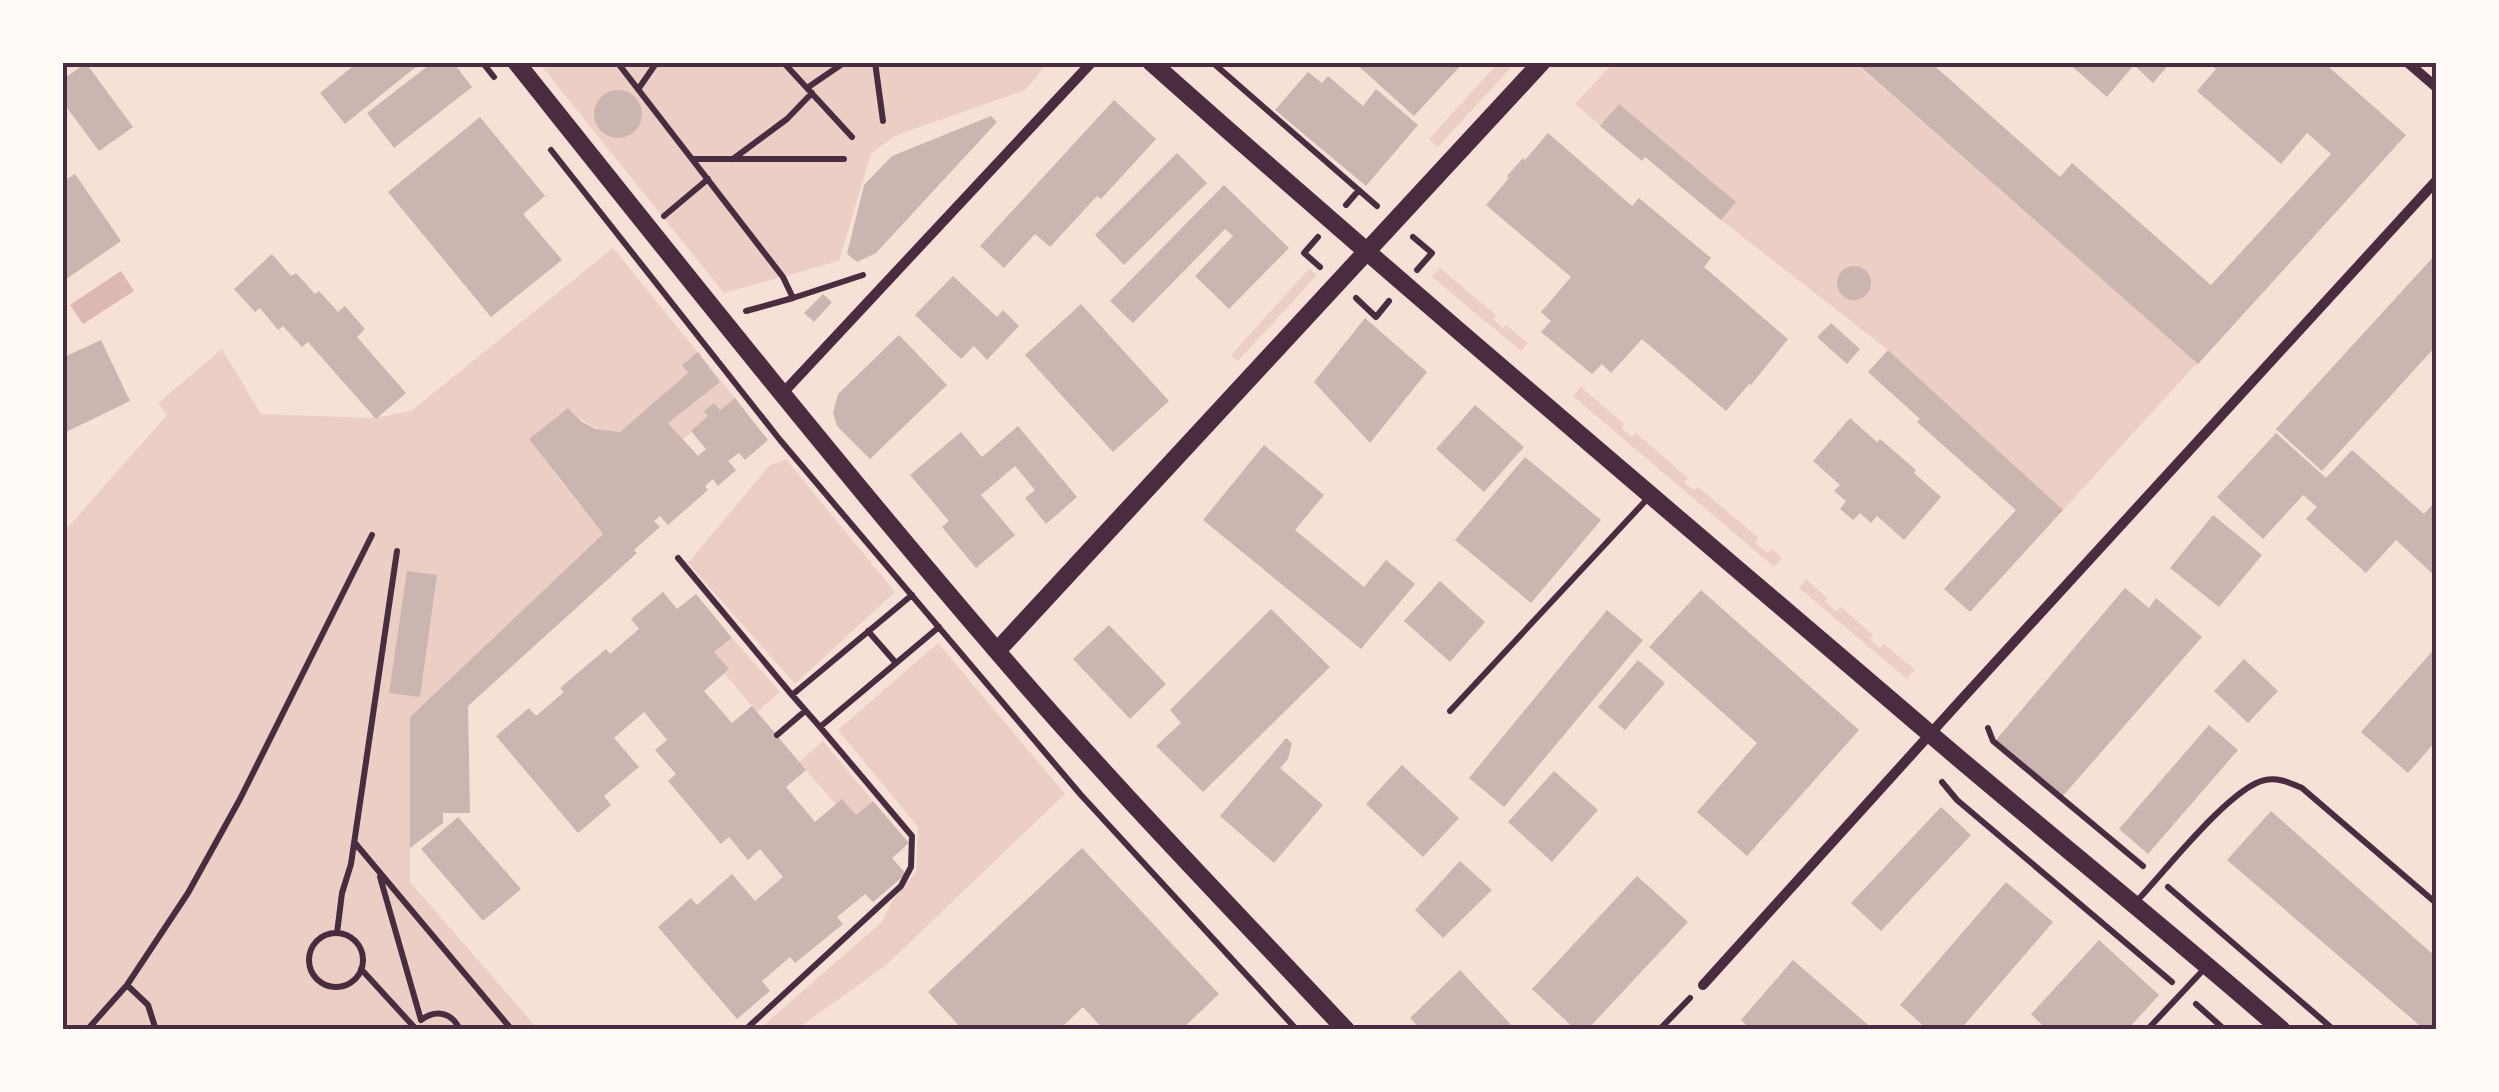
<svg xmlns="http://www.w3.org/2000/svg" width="2499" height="1092" font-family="Quicksand,sans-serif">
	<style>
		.green { fill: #ebcfc5 }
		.water { fill: #dcb8b0 }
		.building { fill: #ccb4b1 }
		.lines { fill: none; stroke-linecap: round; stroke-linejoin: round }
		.path { stroke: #4a2c40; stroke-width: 6 }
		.service { stroke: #4a2c40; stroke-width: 6 }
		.minor { stroke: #4a2c40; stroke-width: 10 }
		.secondary { stroke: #4a2c40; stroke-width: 18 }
		.neatline { fill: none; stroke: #4a2c40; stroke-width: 4 }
	</style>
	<rect width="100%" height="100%" fill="#f7e1d7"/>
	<path class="green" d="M1499,62l16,1 -77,84 -9,-8z
		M539,63h509l-23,27 -128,45 -26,18 -32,108 -115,32z
		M1613,63h242l342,300 -134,147 -175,-160 -167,-130 -75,-63 -4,4 -67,-57z
		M613,248l122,150 -52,41 -15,-16c-43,8 -66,19 -100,-15l-38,30 32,45 41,51 -193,183v165l128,147 -475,1v-501l6,-3 98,-111 -9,-12 64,-54 39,65 114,4 36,-7z
		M1440,268l56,47 -3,4 10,9 3,-3 22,18 -7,8 -89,-74z
		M1309,269l8,6 -79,86 -7,-6z
		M1581,387l43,37 -3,3 11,10 4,-4 52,45 -4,5 10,7 4,-3 61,51 -4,5 13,10 4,-4 10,9 -8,9 -201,-171z
		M786,459l109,133 -100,92 -107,-121 81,-97z
		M1806,579l21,19 -2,4 11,9 5,-4 32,28 -3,4 9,9 5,-4 31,26 -8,9 -108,-91z
		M732,638l48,54 -23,20 -33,-39 4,-4 -14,-17z
		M938,643l127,151 -181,173 -87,62 -39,1 124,-108 10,-21 24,-29 2,-45 -80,-97z
		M823,741l50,60 -17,14 -20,-10 -37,-43z"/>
	<path class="water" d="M121,271l13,20 -51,33 -13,-19z"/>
	<path class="building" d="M358,62h64l-77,62 -25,-31z
		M433,62h20l19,25 -78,61 -27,-35z
		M1354,62h110l-50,54z
		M1855,62h75l130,115 12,-14 139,122 120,-131 -24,-21 -26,31 -84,-73 19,-22 -8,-7h115l83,73 -208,229z
		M2067,62h104l-18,21 -19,-18 -27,32z
		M86,63l47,64 -34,24 -37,-50v-21z
		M1308,72l14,11 6,-7 35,30 13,-17 42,36 -52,61 -91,-76z
		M594 114a24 24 0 1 1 48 0a24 24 0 1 1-48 0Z
		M1114,100l42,39 -55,60 -4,-3 -47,51 -15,-13 -31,34 -24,-22z
		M1619,104l117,98 -15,18 -76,-63 -3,4 -42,-35z
		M991,116l6,6 -121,131 -19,9 -10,-8 17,-69 28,-29z
		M480,117l65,79 -22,18 39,46 -71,57 -103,-125z
		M1548,133l84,73 7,-8 72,60 -7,9 84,72 -37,46 -2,-1 -23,27 -84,-72 -31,34 -9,-9 -10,10 -51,-42 10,-11 -10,-9 30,-35 -85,-72 23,-27 -2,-2 16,-18 2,2z
		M1177,153l30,30 -83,82 -29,-30z
		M75,174l46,67 -59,41v-100z
		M1224,185l65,63 -60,61 -34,-33 38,-40 -8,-7 -92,94 -23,-22z
		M272,254l19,22 5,-3 19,21 4,-3 19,21 7,-6 20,23 -8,8 49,56 -30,26 -68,-77 -6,5 -19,-21 -5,4 -18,-22 -5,4 -21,-23z
		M2436,254v92l-114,125 -46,-42z
		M1837 283a17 17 0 1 1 34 0a17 17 0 1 1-34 0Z
		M953,276l44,41 6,-7 16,16 -32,34 -13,-14 -13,13 -46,-44z
		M823,294l9,8 -18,20 -10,-9z
		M1081,304l88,97 -56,51 -88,-97z
		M1365,318l62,54 -57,71 -56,-61z
		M1831,323l29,26 -13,15 -30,-27z
		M899,335l48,50 -77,74 -33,-33 -4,-13 5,-19z
		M101,340l29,61 -64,31 -4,-8v-66z
		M1888,350l175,160 -93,102 -26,-23 72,-79 -99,-88 3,-3 -52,-47z
		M698,352l22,30 -52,41 30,33 8,-7 -15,-18 17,-15 -4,-5 10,-8 6,7 15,-12 33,42 -23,20 -6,-7 -11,8 8,9 -18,16 -5,-7 -8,7 3,4 -40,35 -8,-9 -6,5 6,6 -26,23 3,3 -169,153 2,107h-27v10l-33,25v-131l193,-183 -74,-95 39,-31 14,14 14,7 24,3 68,-59 -6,-8z
		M1475,405l49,42 -40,45 -48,-43z
		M1850,418l27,24 3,-3 36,31 -2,3 27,24 -37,43 -27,-24 -6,7 -11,-10 -7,7 -13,-11 6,-8 -12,-10 6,-6 -27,-24z
		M1018,426l59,71 -31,27 -21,-26 10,-8 -20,-24 -34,29 34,40 -39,33 -34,-41 7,-6 -39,-46 51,-43 21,25z
		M2276,433l50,45 26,-28 72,64 12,-14v77l-40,-37 -30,33 -60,-54 11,-12 -14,-12 -40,44 -46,-42z
		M1264,445l60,50 -29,35 69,57 22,-27 29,24 -54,65 -158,-129z
		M1525,457l76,63 -70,83 -76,-63z
		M2213,515l49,40 -43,52 -49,-39z
		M407,571l30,4 -17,122 -31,-4z
		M1440,581l45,41 -35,40 -46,-41z
		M2125,588l24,20 7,-10 46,39 -140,160 -66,-57z
		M1701,590l158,140 -112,126 -50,-44 60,-69 -108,-96z
		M663,592l14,17 19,-15 36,44 -18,14 15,17 -25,22 28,32 20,-17 54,64 -20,17 29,35 27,-23 14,16 17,-14 36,42 -17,15 14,16 -33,28 -8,-8 -28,23 6,7 -48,39 -5,-6 -28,24 8,10 -33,28 -79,-92 33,-29 6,7 35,-31 23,27 28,-24 -23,-28 -12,11 -19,-23 -8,7 -53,-63 8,-7 -21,-24 12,-10 -23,-28 -30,26 25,29 -35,29 7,9 -33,28 -82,-97 33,-28 7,8 28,-24 -4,-4 46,-39 4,5 29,-25 -8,-10z
		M1271,609l59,58 -127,125 -47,-46 25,-23 -11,-13z
		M1607,610l36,30 -139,167 -35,-29z
		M1109,625l57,59 -36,35 -57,-60z
		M2436,647v94l-28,32 -47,-41z
		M2244,659l34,32 -30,32 -34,-32z
		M1638,660l27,23 -40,47 -27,-23z
		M2209,725l29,25 -90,104 -29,-25z
		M1286,738l6,5 -4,16 -8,9 43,37 -49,58 -54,-47z
		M1402,765l57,53 -36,39 -57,-53z
		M1554,771l44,39 -46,52 -44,-40z
		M1941,807l30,28 -90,96 -30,-28z
		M2271,811l165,146v73h-11l-198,-170z
		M458,817l63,72 -38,32 -62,-72z
		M1082,848l137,146 -38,36h-77l-21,-23 -24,23h-96l-35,-38z
		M1460,861l32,29 -49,48 -28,-28z
		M1637,876l51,46 -101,108h-11l-44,-41z
		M2006,882l47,40 -93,108h-32l-28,-25z
		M2099,940l60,55 -32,35h-80l-16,-16z
		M1793,960l81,70h-123l-10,-10z
		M1460,970l56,60h-95l-11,-12z"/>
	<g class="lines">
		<path class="path" d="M482,62l12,15
			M617,62l166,215 10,21 -47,13
			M783,62l69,75
			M875,62l8,59
			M1212,62l165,144
			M639,88l18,-26
			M807,88l38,-26
			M551,150l229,290 301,355 216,235
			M694,159h150
			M733,159l54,-40 25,-26
			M1346,205l13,-15
			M664,216l44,-37
			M1318,237l-14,16 16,14
			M1413,237l19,16 -15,17
			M793,298l70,-23
			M1356,298l20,19 13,-16
			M678,558l114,137
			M912,595l-120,100 28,32 119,-100
			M868,631l28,32
			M1988,728l5,13 150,125
			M777,735l28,-24
			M1942,782l15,18 215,182
			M355,843l157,187
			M380,877l41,143
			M2168,887l166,143
			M337,933l5,-40 9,-29 46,-313
			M309 960a27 27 0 1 1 54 0a27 27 0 1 1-54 0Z
			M361,969l54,59
			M127,985l21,20 8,25
			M2196,1004l29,26
			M421,1020c15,-11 31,-8 39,10
			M87,1030l40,-45 61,-92 52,-94 132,-264
			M745,1030l156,-144 10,-19 1,-31 -92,-109
			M1659,1030l31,-32"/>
		<path class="service" d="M1450,711l200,-215
			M2135,903c27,-28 95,-116 130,-123 13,-3 25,3 37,8l134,115
			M2147,1030l60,-64"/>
		<path class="minor" d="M2407,62l29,25
			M782,394l310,-332
			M1703,985l257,-284 476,-520"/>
		<path class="secondary" d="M516,62c158,198 315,396 480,588 112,131 232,254 350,380
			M1151,62c256,228 518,448 778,671 117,100 237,196 353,297
			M997,651l545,-589"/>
	</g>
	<rect width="2499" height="1092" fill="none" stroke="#fffaf5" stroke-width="130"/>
	<rect x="65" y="65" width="2369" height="962" class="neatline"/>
</svg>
